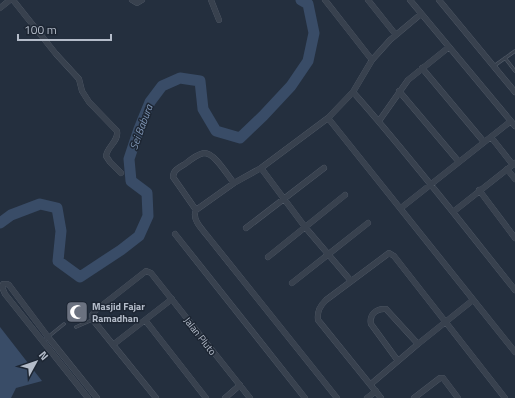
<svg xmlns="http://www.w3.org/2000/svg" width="515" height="398" font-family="'Titillium Web',sans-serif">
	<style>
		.water { fill: #394c67 }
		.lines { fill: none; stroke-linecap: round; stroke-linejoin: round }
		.river { stroke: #394c67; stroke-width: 11 }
		.lane-casing { stroke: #565f6c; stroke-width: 3.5 }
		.street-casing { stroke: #565f6c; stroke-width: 6 }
		.lane { stroke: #38414e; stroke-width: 2.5 }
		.street { stroke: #38414e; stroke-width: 5.5 }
		.labels { text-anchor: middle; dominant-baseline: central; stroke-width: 3; stroke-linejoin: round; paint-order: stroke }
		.poi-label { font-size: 10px; font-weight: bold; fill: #b4bcc9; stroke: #1d2633; text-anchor: start }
		.street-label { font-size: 10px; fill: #b4bcc9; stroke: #1d2633 }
		.water-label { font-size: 11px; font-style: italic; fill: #7c92b1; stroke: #1d2633 }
	</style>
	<rect width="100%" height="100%" fill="#242f3e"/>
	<path class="water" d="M0,327l42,54 -26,7 -5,10h-11z"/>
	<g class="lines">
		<path class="river" d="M0,223l11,-8 29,-11 17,4 4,23 -3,30 22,16 41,-27 18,-14 9,-20 -1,-23 -16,-12 -2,-22 10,-30 11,-27 12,-16 18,-8 20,3 3,28 13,22 24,7 23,-22 28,-30 17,-25 6,-28 -6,-29 -7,-4"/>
		<g class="lane-casing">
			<path id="lane" d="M505,58l10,13
				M494,66l21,-15
				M76,327l16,-7
				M43,341l21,-17"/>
		</g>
		<g class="street-casing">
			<path id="street" d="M13,0l43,54 23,25 3,12 7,11 28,29c2,10 -10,16 -11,25l4,6 11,11
				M132,0l5,3 5,-3
				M211,0l8,20
				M325,0l47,60
				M368,0l28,35
				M410,0l105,126
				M439,0l76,92
				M0,8l10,-8
				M422,68l62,74
				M399,91l60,71
				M353,92c57,64 109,132 162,198
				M328,118l187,234
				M379,121l29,-41 41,-33
				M491,137l22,28
				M261,168l44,59 46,54
				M507,169l8,10
				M479,190l36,48
				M401,208l110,-87
				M196,210l-23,-33c0,-7 7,-10 12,-13 5,-4 13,-10 19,-11 11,0 23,22 30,30
				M453,212l62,-49
				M246,228l78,-60
				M175,234l130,164
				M268,257l77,-62
				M292,283l76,-60
				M145,320l61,78
				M114,344l58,-45
				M398,361l-27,-37c-2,-9 5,-16 15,-15l32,35
				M371,384l47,-40 55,-44
				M88,398l-83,-104 -3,-7 1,-3h4l2,1 39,52 49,61
				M156,398l-63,-78 -1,-5 3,-4 51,-40 5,2 99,125
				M225,398l15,-13
				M337,398l-128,-160c-5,-7 -18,-18 -13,-28l38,-27 27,-15 67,-50 25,-26 19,-32 18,-20 31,-26
				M367,398l9,-7
				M381,398l-63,-78c-1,-9 2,-14 8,-20l63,-47 5,3 111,142
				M414,398l26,-20h3l15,20"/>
		</g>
		<use href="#lane" class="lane"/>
		<use href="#street" class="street"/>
	</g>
	<defs>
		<g id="mosque-square" transform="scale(1.15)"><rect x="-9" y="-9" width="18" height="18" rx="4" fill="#6b7280" stroke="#1d2633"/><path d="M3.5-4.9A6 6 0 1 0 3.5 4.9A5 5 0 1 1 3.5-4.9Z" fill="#fff"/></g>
	</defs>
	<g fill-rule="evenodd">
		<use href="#mosque-square" x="77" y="312"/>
	</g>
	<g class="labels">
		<g class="poi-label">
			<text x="92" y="306">Masjid Fajar<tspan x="92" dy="12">Ramadhan</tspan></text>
		</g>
		<g class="street-label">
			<text transform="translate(200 336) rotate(52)">Jalan Pluto</text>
		</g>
		<g class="water-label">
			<text transform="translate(141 127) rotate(-70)">Sei Babura</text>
		</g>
	</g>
	<g transform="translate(36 362) rotate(50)" stroke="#1d2633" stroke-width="3" paint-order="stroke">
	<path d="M0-3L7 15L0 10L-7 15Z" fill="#b4bcc9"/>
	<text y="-6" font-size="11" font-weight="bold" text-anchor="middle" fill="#b4bcc9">N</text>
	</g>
	<path d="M18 34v6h93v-6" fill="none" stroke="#b4bcc9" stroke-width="2"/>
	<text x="24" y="34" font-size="12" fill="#b4bcc9" stroke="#1d2633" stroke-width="3" paint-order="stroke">100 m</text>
</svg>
